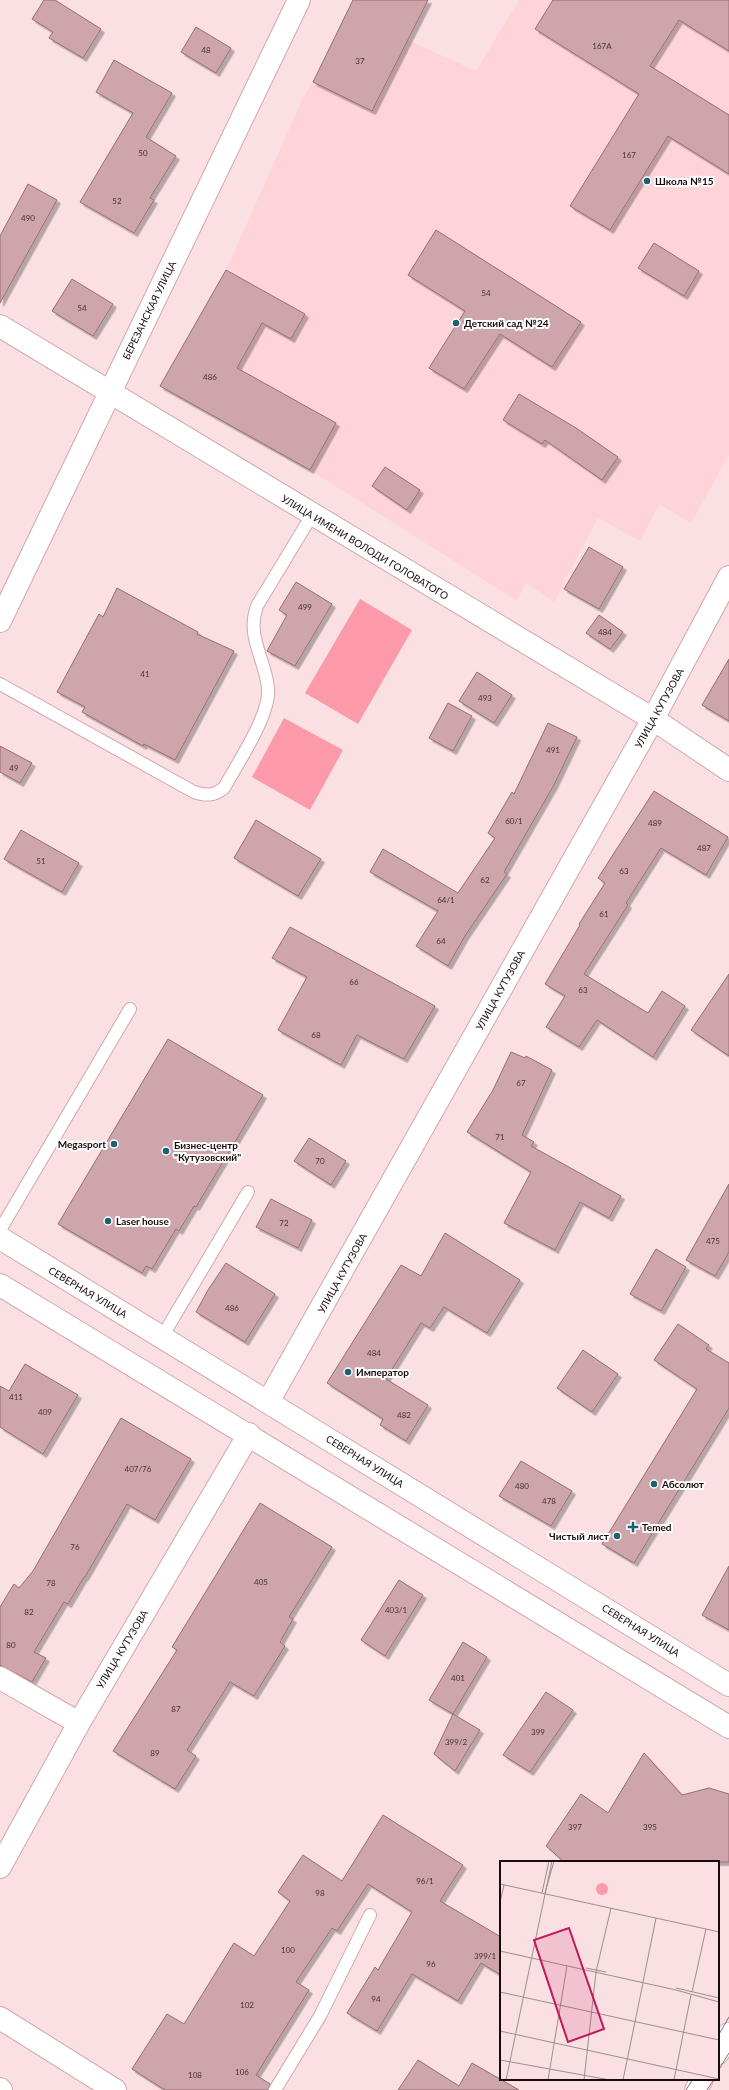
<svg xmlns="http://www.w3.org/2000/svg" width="729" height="2090" font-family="Lato,sans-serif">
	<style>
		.built { fill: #fed4d9 }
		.green { fill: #fc9aa9 }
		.building { fill: #cea5aa; stroke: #946d72; filter: url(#shadow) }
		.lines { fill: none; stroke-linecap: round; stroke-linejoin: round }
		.lane-casing { stroke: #d1a7ac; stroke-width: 14 }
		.street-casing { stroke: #d1a7ac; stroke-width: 24 }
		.secondary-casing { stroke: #d1a7ac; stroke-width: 24 }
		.primary-casing { stroke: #d1a7ac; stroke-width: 24 }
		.lane { stroke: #fff; stroke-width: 12 }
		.street { stroke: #fff; stroke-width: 22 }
		.secondary { stroke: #fff; stroke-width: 22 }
		.primary { stroke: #fff; stroke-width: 22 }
		.tram { stroke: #847073; stroke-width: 1 }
		.poi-dot { fill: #1c6072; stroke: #fff; stroke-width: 1.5 }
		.labels { text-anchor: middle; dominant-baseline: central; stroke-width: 4; stroke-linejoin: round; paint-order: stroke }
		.number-label { font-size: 8px; fill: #463234 }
		.poi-label { font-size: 10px; font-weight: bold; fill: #190b0d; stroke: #fff; text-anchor: start }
		.street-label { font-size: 10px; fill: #190b0d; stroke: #fff }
		.inset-road { fill: none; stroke: #a08b8d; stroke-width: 1 }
		.view { fill: #c2185b; fill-opacity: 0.15; stroke: #c2185b; stroke-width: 2 }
		.inset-edge { fill: none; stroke: #190b0d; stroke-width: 2 }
	</style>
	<defs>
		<filter id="shadow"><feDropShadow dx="3.5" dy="3.5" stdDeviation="0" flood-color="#0004"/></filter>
	</defs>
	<rect width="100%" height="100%" fill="#fae0e3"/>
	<path class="built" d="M519,0h210v455l-38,68 -32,-19 -19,37 -42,-23 -44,84 -28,-19 -9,18 -207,-131 -150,-83 66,-117 77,-172 10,-16 59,29 36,-71 68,31z"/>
	<path class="green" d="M360,599l52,31 -54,94 -53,-31z
		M284,718l59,32 -33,60 -58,-33z"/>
	<path class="building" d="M44,0h11l46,29 -18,29 -34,-20 4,-6 -21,-13z
		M353,0h75l-56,111 -59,-29z
		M553,0h176v51l-50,-31 -29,46 79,49v59l-61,-38 -58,94 -40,-24 69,-112 -104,-65z
		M196,27l35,21 -15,25 -35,-21z
		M114,60l58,33 -26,44 30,19 -26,42 4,2 -20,33 -54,-31 53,-89 -37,-21z
		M28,184l29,16 -57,103v-67z
		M436,230l145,92 -29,45 -52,-33 -36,55 -35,-21 36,-57 -57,-36z
		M654,243l45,28 -15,25 -46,-28z
		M226,270l79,44 -14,25 -29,-16 -25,45 99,55 -26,47 -150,-84z
		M72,279l41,25 -20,32 -41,-25z
		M519,394l57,34 42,29 -16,23 -57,-40 -3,4 -39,-24z
		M385,467l35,23 -13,20 -35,-24z
		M589,547l34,20 -24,42 -35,-20z
		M296,582l36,22 -37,62 -28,-15 20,-36 -8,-5z
		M117,588l81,44 -1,2 37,17 -59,109 -31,-16 -1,2 -61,-34 3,-5 -28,-15 42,-78 4,3z
		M599,615l24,17 -13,17 -24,-16z
		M729,659v62l-27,-16z
		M477,672l35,23 -18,28 -35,-22z
		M448,703l24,13 -19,35 -24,-13z
		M548,723l29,14 -23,48 -50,87 3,2 -42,62 -17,30 -32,-20 22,-35 -68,-39 13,-23 75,44 37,-55 -7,-5 24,-41 2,2z
		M0,746l32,17 -12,20 -20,-11z
		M654,791l74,46 -22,38 -45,-27 -35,55 2,2 -44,69 64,39 14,-22 23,15 -32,51 -56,-37 -18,27 -33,-20 19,-31 -20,-12 35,-59 -1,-1 26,-41 -7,-5z
		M256,820l65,39 -23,37 -64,-38z
		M21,830l58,33 -17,29 -58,-33z
		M290,927l145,79 -31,53 -47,-24 -16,30 -63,-35 29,-53 -35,-19z
		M729,974v82l-38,-26z
		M168,1039l95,56 -67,112 -2,-1 -15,25 -3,-2 -24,40 -6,-3 -4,7 -84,-49z
		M511,1052l14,6 1,-2 26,14 -30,65 12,7 -3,4 90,50 -12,22 -29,-16 -25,48 -51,-27 27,-51 -64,-40 26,-42z
		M309,1138l37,23 -15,24 -37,-24z
		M729,1184v68l-14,24 -29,-16z
		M271,1199l41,21 -14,28 -42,-21z
		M445,1233l75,47 -33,53 -43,-26 -14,21 -9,-5 -35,56 42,26 -22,36 -26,-16 3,-6 -56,-36 74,-118 20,11z
		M656,1249l30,18 -25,44 -31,-17z
		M226,1263l49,31 -30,48 -49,-30 12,-22z
		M678,1324l31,21 -3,4 23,14v45l-95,155 -32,-19 95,-155 -43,-29z
		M583,1350l35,24 -26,38 -35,-24z
		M25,1364l53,31 -35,59 -43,-27v-41l9,5z
		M121,1418l70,41 -36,61 -28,-16 -42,73h-1l-16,27 -4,-2 -30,50 12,6 -14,24 -32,-17v-58l14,-23 5,4 14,-17z
		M521,1461l51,30 -21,35 -52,-30z
		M260,1503l72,44 -43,70 4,2 -13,23 5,4 -31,50 -24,-14 -43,68 9,6 -21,33 -62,-38 64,-101 -5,-3z
		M729,1566v64l-27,-15z
		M399,1580l24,15 -38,61 -24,-16z
		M463,1642l24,15 -34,57 -24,-14z
		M546,1692l27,18 -43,62 -27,-17z
		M453,1714l27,16 -25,41 -21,-17z
		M644,1753l38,42 27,-7 20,6v68h-165l-18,-16 35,-52 27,19z
		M383,1815l80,50 -23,36 61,36v38l-20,-12 -23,38 -46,-27 -35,57 -30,-18 28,-46 3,3 34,-58 -44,-28 -31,47 -5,-3 -36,54 13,8 -53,85 14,9 -2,6h-103l-33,-21 35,-55 17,10 50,-81 20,13 36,-55 -12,-9 25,-37 39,26z
		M418,2060l41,26 13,-23 47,27h-121z"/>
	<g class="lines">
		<g class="lane-casing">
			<path id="lane" d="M0,684l194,108c12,4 20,4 30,-4 13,-24 47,-74 44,-100 -3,-30 -22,-51 -11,-82l55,-91
				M0,1230l130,-221
				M162,1337l86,-145
				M275,2090l45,-74 50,-101"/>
		</g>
		<g class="street-casing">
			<path id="street" d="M0,1678l79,45
				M0,1867l79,-144 170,-289
				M0,2018l115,72
				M718,2053l11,-19
				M0,2089l1,1
				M696,2090l6,-11"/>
		</g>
		<g class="secondary-casing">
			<path id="secondary" d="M0,326l653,393 76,51
				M0,621l299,-621
				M268,1402l385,-683 76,-142"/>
		</g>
		<g class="primary-casing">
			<path id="primary" d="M0,1238l729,447
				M0,1285l729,442"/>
		</g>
		<use href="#lane" class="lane"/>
		<use href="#street" class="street"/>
		<use href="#secondary" class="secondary"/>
		<use href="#primary" class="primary"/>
		<path class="tram" d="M718,2036l11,-19
			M718,2071l11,-18
			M686,2090l7,-11
			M707,2090l7,-11"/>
	</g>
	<g class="poi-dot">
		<circle cx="647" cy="181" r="4"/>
		<circle cx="456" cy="323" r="4"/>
		<circle cx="114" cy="1144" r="4"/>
		<circle cx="166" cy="1151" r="4"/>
		<circle cx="108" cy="1221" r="4"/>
		<circle cx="348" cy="1372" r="4"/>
		<circle cx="654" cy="1484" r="4"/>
		<path d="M631 1521h4v4h4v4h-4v4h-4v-4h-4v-4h4z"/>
		<circle cx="617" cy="1536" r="4"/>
	</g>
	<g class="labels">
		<g class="number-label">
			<text x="602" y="46">167А</text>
			<text x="206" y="50">48</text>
			<text x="360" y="61">37</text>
			<text x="143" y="153">50</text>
			<text x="629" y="155">167</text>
			<text x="117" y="201">52</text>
			<text x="28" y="218">490</text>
			<text x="486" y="293">54</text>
			<text x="82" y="308">54</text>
			<text x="210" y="377">486</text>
			<text x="305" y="607">499</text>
			<text x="605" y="632">484</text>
			<text x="145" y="674">41</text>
			<text x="485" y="698">493</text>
			<text x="553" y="750">491</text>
			<text x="14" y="768">49</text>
			<text x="514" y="821">60/1</text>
			<text x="655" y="823">489</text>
			<text x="704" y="848">487</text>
			<text x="41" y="861">51</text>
			<text x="624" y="871">63</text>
			<text x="485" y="880">62</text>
			<text x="446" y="900">64/1</text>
			<text x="604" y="914">61</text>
			<text x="441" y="941">64</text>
			<text x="354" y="982">66</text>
			<text x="583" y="990">63</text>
			<text x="316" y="1035">68</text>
			<text x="521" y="1083">67</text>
			<text x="500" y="1137">71</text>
			<text x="320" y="1161">70</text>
			<text x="284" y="1223">72</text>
			<text x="713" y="1241">475</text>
			<text x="232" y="1308">486</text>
			<text x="374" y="1353">484</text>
			<text x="16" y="1397">411</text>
			<text x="45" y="1412">409</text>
			<text x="404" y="1415">482</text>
			<text x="138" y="1469">407/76</text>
			<text x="522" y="1486">480</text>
			<text x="549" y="1501">478</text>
			<text x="75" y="1547">76</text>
			<text x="261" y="1582">405</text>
			<text x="51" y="1583">78</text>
			<text x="396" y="1610">403/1</text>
			<text x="29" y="1612">82</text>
			<text x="11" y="1645">80</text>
			<text x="458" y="1678">401</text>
			<text x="176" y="1709">87</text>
			<text x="538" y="1732">399</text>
			<text x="456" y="1742">399/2</text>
			<text x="155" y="1753">89</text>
			<text x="575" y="1827">397</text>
			<text x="650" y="1827">395</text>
			<text x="425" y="1881">96/1</text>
			<text x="320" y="1893">98</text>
			<text x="288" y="1950">100</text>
			<text x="485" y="1956">399/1</text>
			<text x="431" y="1964">96</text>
			<text x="376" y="1999">94</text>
			<text x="247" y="2005">102</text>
			<text x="242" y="2072">106</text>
			<text x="195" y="2075">108</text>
		</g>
		<g class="poi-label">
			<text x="655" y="181">Школа №15</text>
			<text x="464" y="323">Детский сад №24</text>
			<text x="106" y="1144" text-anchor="end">Megasport</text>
			<text x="174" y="1145">Бизнес-центр<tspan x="174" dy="12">"Кутузовский"</tspan></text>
			<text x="116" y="1221">Laser house</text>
			<text x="356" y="1372">Император</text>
			<text x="662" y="1484">Абсолют</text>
			<text x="642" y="1527">Temed</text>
			<text x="609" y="1536" text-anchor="end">Чистый лист</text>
		</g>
		<g class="street-label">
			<text transform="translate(149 310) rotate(-64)">БЕРЕЗАНСКАЯ УЛИЦА</text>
			<text transform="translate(365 547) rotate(31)">УЛИЦА ИМЕНИ ВОЛОДИ ГОЛОВАТОГО</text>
			<text transform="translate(659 708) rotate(-61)">УЛИЦА КУТУЗОВА</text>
			<text transform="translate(500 990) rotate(-61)">УЛИЦА КУТУЗОВА</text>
			<text transform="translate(342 1273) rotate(-61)">УЛИЦА КУТУЗОВА</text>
			<text transform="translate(88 1292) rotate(31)">СЕВЕРНАЯ УЛИЦА</text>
			<text transform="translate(365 1461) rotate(32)">СЕВЕРНАЯ УЛИЦА</text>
			<text transform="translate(641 1630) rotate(32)">СЕВЕРНАЯ УЛИЦА</text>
			<text transform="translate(122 1649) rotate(-59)">УЛИЦА КУТУЗОВА</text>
		</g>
	</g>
	<g transform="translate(500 1861)">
		<rect width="219" height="219" fill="#fae0e3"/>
		<path d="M96 28a6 6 0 1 1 12 0a6 6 0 1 1-12 0Z" fill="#fc9aa9"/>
		<path class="inset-road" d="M0,23l206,45 -14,63M42,32l7,-32M45,32l9,-32M0,41l4,-17M206,68l13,3M0,90l176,39 43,12M86,107l20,4M143,121l13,-64M176,127l43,10M0,131l219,48M0,170l219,48M0,199l110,20M6,219l46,-219M48,219l19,-114M84,219l12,-108 15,-64M123,219l20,-97M174,219l17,-85"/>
		<path class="view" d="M69,67l35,101 -36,13 -34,-102z"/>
		<rect width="219" height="219" class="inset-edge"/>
	</g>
</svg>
